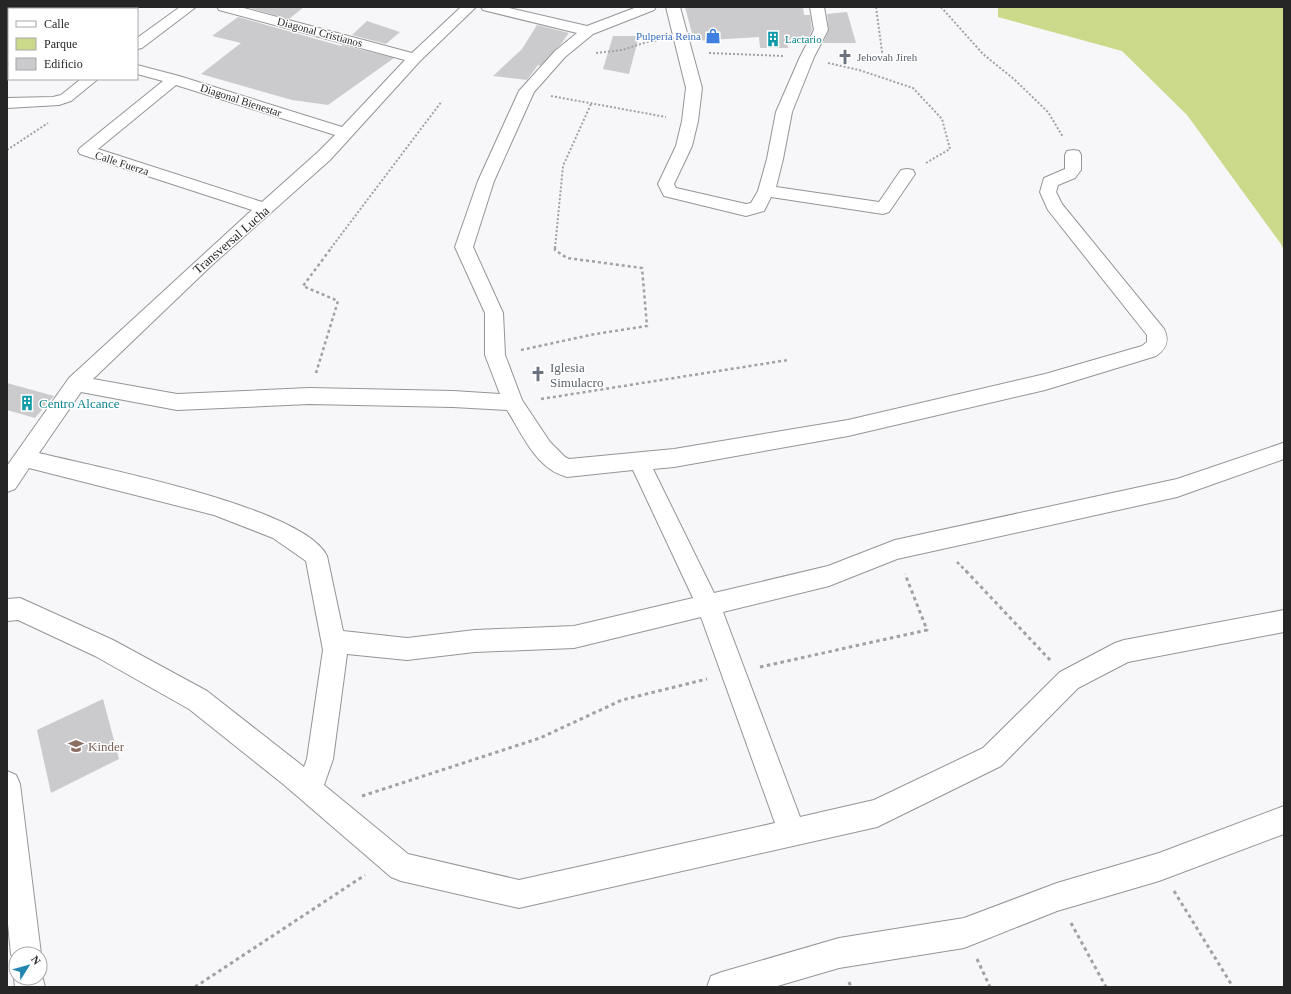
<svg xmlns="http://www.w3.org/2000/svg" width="1291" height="994" font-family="Georgia,serif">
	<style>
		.green { fill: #cada8a }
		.building { fill: #cbcbce }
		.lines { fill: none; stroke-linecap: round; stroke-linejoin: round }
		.street-casing { stroke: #959597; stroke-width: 2 }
		.path-far2 { stroke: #a1a1a3; stroke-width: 2; stroke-dasharray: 2 2; stroke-linecap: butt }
		.path-far1 { stroke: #a1a1a3; stroke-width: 2.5; stroke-dasharray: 3 3; stroke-linecap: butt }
		.path { stroke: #a1a1a3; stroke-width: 3; stroke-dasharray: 3.5 3.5; stroke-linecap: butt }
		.street { fill: #fff; fill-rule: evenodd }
		.labels { text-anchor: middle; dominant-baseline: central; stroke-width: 3; stroke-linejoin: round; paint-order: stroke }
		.far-street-label { font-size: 11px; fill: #262627; stroke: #fff }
		.far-shop-label { font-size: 11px; fill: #366cbe; stroke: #fff; text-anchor: end }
		.far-culture-label { font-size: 11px; fill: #0d838f; stroke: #fff; text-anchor: start }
		.far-worship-label { font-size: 11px; fill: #5b616d; stroke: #fff; text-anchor: start }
		.street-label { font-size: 13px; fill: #262627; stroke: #fff }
		.worship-label { font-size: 13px; fill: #5b616d; stroke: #fff; text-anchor: start }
		.culture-label { font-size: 13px; fill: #0d838f; stroke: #fff; text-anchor: start }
		.education-label { font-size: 13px; fill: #785e54; stroke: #fff; text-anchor: start }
	</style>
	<rect width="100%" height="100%" fill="#f7f7fa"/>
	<path class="green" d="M998,7h286v244l-3,-7 -94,-129 -65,-64 -124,-34z"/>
	<path class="building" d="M252,7h52l-15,12 -39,-11z
		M685,7h118l1,8h6l2,15 -6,13h-19l1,5h-28l-1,-11 -65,4z
		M847,12l9,31h-33l6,-13 -2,-16z
		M238,17l103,29 1,-1 52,13 -66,47 -36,-5 -91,-26 40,-31 -29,-7z
		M367,21l33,11 -14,12 -34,-9z
		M537,25l32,8 -8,11 -21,22 -2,-1 -11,15 -34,-4 29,-27z
		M613,36h26l-10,38 -26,-5z
		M7,383l47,13 -19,22 -28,-8z
		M103,699l16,60 -68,34 -14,-63z"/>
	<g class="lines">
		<g class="street-casing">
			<path id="street" d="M180,7h16l-54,41 -5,1v-11z
				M217,7h23l172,46 49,-46h15l-56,54 -90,99 -118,105 -119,114 84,15 132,-6 144,3 47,3 -15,-39v-42l-30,-66 23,-66 41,-90 36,-40 22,-18 -94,-23 -2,-3h24l82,19 50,-19h19l-2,3 -61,24 -28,23 -31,35 -40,89 -21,66 30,66 2,42 17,45 28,42 15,15 4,2 105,-10 174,-29 197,-46 97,-28 5,-4v-7l-99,-125 -8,-18 4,-14 21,-9v-14l2,-4 6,-1 6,1 2,4v15l-6,8 -17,7 -2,7 6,12 102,125c6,12 2,20 -8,27l-111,34 -197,46 -174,31 -21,2 61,124 114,-27 67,-26 282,-61 106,-36 1,16 -107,38 -280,62 -68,27 -106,26 77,205 74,-17 109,-52 77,-76 55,-29 9,-3 160,-30v22l-156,30 -50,26 -77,78 -124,61 -358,81 -118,-27 -10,-4 -108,-93 -94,-75 -94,-53 -77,-36 -11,1v-22l13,-1 93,42 94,51 97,76 3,-8 16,-109 -17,-89 -33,-23 -59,-23 -185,-47 -14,21 -8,3v-26l62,-88 183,-168 -172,-56 -2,-3 2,-3 83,-67 -26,-7v-9l42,11 163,51 63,-67 -186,-50zM176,85l159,50 -17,17 -56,50 -164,-53zM81,392l96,18 132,-6 144,3 54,3c12,19 24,46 43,59 5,4 11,6 17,8l66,-7 60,128 -119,28 -99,4 -68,8 -64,-7 -16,-75c-23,-49 -232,-89 -288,-103zM701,617l74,206 -256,57 -111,-26 -84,-69 9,-26 14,-105 60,6 68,-8 99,-4z
				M666,7h14l22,81 -4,33 -6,25 -18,38 2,4 70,16 5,-1 7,-12 9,-32 9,-47 24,-55 14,-27 -4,-23h14l4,23 -14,27 -22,55 -9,47 -7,28 103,15 22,-32 6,-1 6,1 2,4 -26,38 -6,2 -112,-17 -7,14 -18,5 -82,-20 -6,-12 18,-38 6,-25 4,-33z
				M7,22h2v9h-2z
				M81,79h17l-27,22 -12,4 -52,3v-10l46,-1 8,-2z
				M7,771l9,4 4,9 21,170 -1,2v-2h-24v11l-5,-11 -4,-40z
				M1284,806v28l-125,47 -102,30 -93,37 -125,20 -65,19h-67l4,-11 11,-4 117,-34 125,-20 93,-35 102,-30z
				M40,968l5,19h-30l-1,-9 2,-5v5h24z"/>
		</g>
		<path class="path-far2" d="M876,7l7,52
			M941,7l42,47 32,26 33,32 15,25
			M596,53l26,-3 25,-8 12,-2
			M709,53l75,3
			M828,63l31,7 54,18 29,31 8,30 -24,14
			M551,96l115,21
			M7,150l41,-27
			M331,248l111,-147
			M555,248l8,-82 28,-62"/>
		<path class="path-far1" d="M521,350l74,-16 52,-8 -5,-58 -75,-10 -12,-8v-3
			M316,373l22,-72 -35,-15 29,-39
			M541,399l247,-39
			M957,562l10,10"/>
		<path class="path" d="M966,571l84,89
			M760,667l167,-37 -22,-56
			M362,796l178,-58 82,-38 85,-21
			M1174,891l59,96
			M1071,923l35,64
			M977,959l13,28
			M849,982l2,5
			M195,987l170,-112"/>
		<use href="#street" class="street"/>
	</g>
	<defs>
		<g id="shop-bare" transform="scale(1.2)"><path d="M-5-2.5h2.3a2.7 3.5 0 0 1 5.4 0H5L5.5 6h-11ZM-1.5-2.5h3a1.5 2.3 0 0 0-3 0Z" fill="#3f7fe0" stroke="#fff" stroke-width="2.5" paint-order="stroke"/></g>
		<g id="building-bare" transform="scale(1.2)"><path d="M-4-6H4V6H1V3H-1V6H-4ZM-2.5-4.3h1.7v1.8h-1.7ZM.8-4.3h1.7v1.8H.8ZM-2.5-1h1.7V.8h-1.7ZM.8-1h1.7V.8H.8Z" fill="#0f9aa8" stroke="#fff" stroke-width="2.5" paint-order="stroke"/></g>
		<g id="church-bare" transform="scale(1.2)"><path d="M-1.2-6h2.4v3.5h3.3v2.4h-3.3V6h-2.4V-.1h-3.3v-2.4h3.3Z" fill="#6b7280" stroke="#fff" stroke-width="2.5" paint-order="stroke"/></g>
		<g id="school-bare" transform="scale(1.2)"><path d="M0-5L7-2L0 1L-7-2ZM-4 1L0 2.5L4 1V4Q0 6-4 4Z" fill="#8d6e63" stroke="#fff" stroke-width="2.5" paint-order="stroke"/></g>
	</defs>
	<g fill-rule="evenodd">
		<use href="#shop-bare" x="713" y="36"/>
		<use href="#building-bare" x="773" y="39"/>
		<use href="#church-bare" x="845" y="57"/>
		<use href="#church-bare" x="538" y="374"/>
		<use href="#building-bare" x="27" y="403"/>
		<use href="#school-bare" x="76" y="746"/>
	</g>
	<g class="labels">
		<g class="far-street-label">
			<text transform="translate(320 32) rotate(15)">Diagonal Cristianos</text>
			<text transform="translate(241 100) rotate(18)">Diagonal Bienestar</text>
			<text transform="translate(122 163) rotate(18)">Calle Fuerza</text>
		</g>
		<g class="far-shop-label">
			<text x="701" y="36">Pulpería Reina</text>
		</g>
		<g class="far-culture-label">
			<text x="785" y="39">Lactario</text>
		</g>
		<g class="far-worship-label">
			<text x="857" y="57">Jehovah Jireh</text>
		</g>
		<g class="street-label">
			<text transform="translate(231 240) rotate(-41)">Transversal Lucha</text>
		</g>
		<g class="worship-label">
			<text x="550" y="367">Iglesia<tspan x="550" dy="15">Simulacro</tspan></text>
		</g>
		<g class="culture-label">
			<text x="39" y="403">Centro Alcance</text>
		</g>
		<g class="education-label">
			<text x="88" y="746">Kinder</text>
		</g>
	</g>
	<rect width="1291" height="994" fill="none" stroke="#262627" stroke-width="16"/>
	<rect x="8" y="8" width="130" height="72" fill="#ffffff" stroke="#a8a8a9"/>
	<rect x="16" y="21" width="20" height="6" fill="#ffffff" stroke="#a8a8a9"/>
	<text x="44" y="28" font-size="12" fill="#262627">Calle</text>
	<rect x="16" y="38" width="20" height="12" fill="#cada8a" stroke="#a8a8a9"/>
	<text x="44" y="48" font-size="12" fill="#262627">Parque</text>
	<rect x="16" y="58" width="20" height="12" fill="#cbcbce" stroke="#a8a8a9"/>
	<text x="44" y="68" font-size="12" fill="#262627">Edificio</text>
	<g transform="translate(28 966) rotate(53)"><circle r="19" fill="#ffffff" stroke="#a8a8a9"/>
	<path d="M0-3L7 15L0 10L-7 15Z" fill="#2386b1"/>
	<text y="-6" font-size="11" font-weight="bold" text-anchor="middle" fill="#262627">N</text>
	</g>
</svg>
